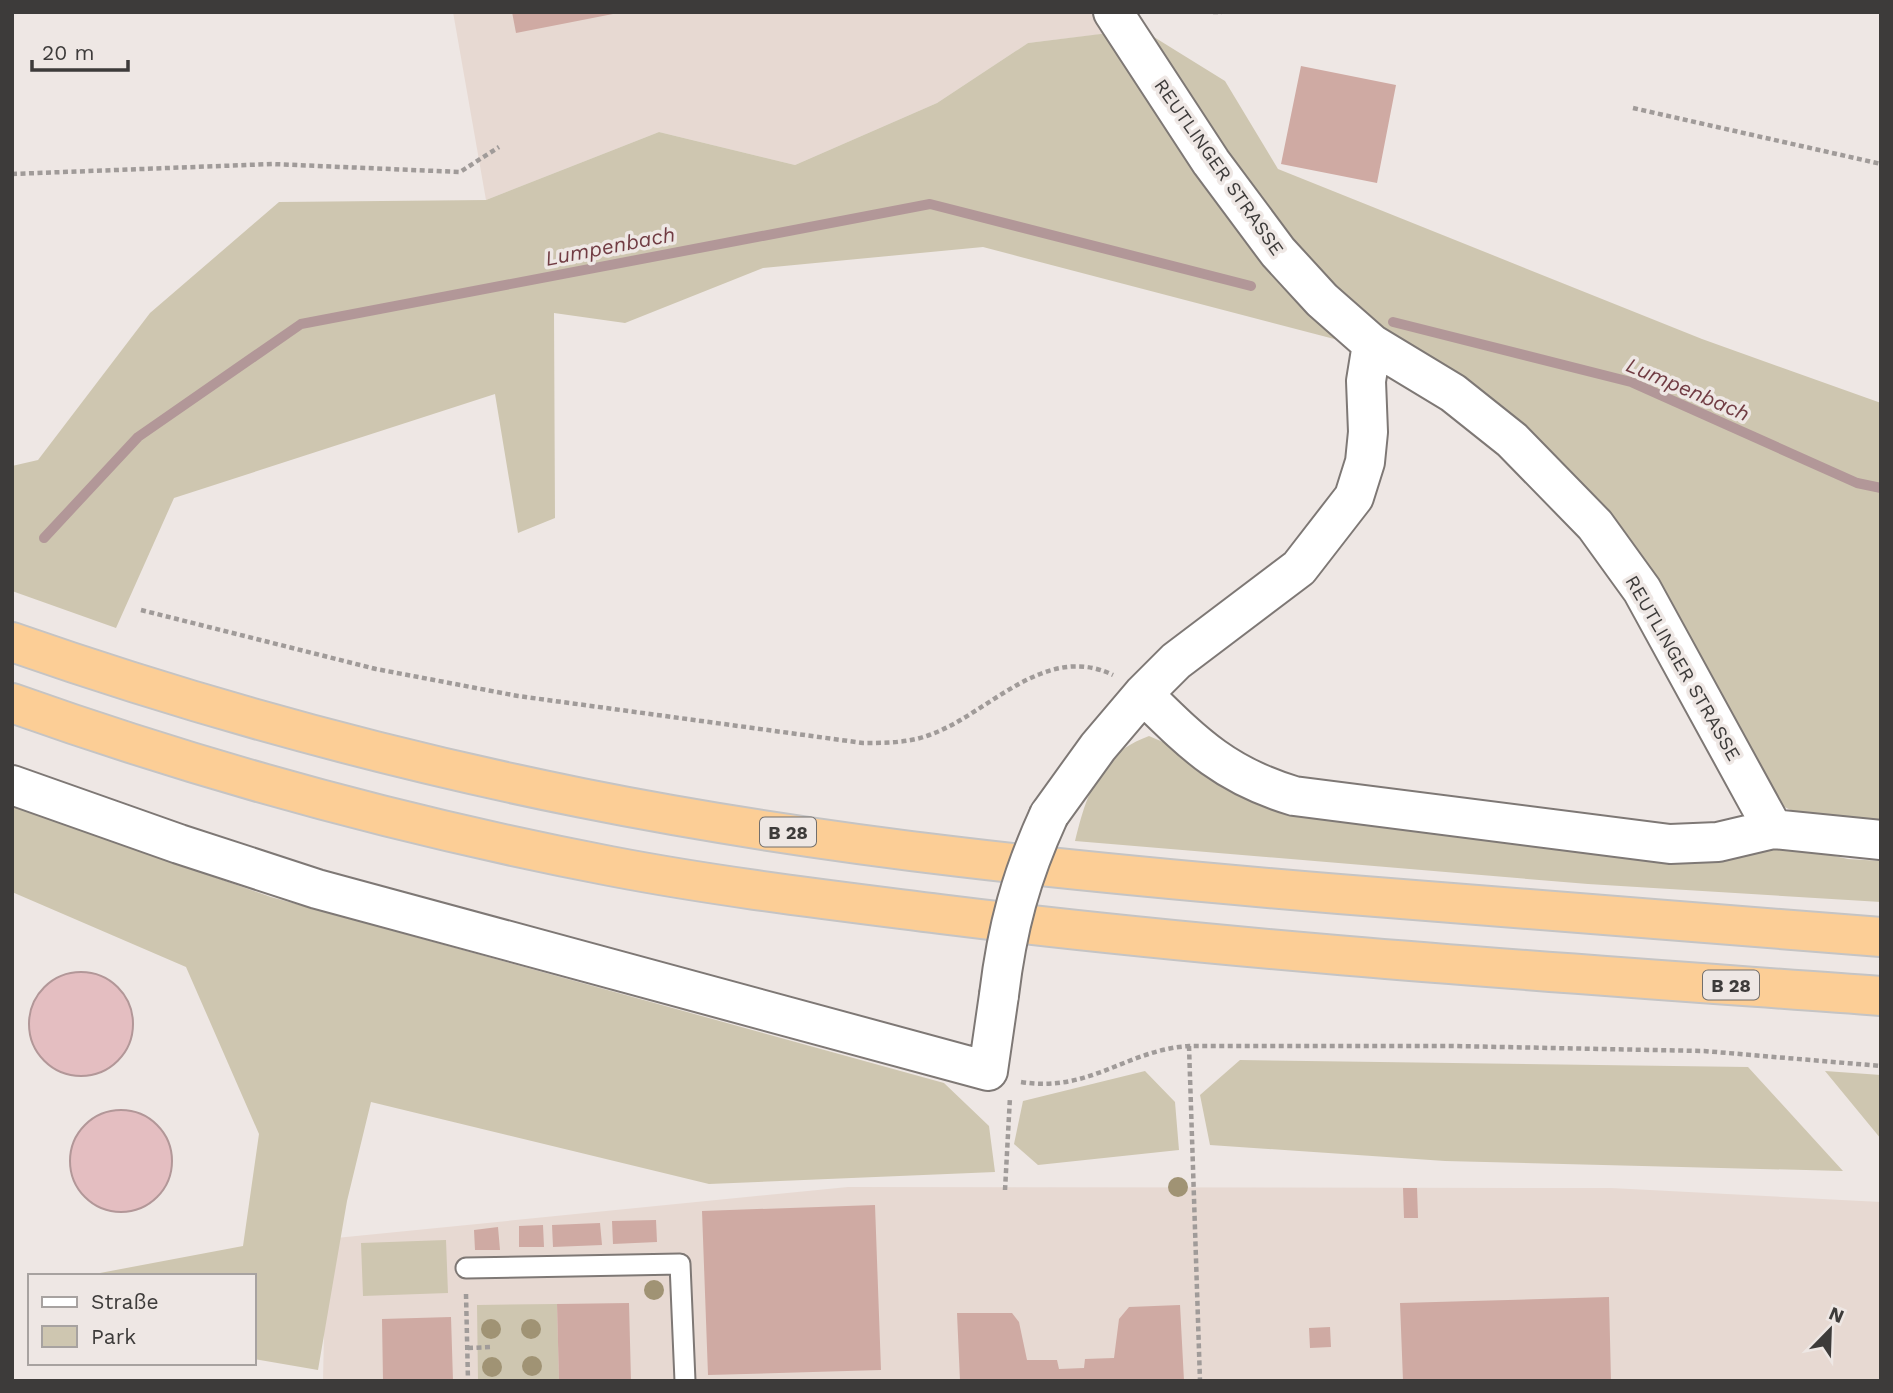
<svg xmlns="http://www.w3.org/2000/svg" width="1893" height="1393" font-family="'Work Sans',sans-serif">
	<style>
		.built { fill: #e7d9d2 }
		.green { fill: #cec6b0 }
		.water { fill: #e4bec1; stroke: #b29798; stroke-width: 2 }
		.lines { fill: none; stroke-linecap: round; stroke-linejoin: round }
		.stream { stroke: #b29798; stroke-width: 10 }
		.building { fill: #cfaaa3 }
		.service-casing { stroke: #7e7875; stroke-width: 23 }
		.minor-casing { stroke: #7e7875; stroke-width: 42 }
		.trunk-casing { stroke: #c5c4c4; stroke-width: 42 }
		.path { stroke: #a09b99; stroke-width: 4.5; stroke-dasharray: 5 3.5; stroke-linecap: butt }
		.service { stroke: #fff; stroke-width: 19 }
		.minor { stroke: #fff; stroke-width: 38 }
		.trunk { stroke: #fcce96; stroke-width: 38 }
		.minor-bridge-casing { stroke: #7e7875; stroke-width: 42; stroke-linecap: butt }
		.minor-bridge { stroke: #fff; stroke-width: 38 }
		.tree { fill: #a09374 }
		.labels { text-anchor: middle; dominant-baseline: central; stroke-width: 7; stroke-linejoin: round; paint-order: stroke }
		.shield { fill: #eee7e4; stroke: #726f6d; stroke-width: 2 }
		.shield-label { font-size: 18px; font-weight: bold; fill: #3d3b3a }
		.street-label { font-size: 19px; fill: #3d3b3a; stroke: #eee7e4 }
		.water-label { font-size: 21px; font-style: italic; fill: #713c43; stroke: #eee7e4 }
	</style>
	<rect width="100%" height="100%" fill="#eee7e4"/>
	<path class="built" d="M453,12h646l13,21 -84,10 -91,60 -142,62 -136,-33 -173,68z
		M848,1187l763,1 270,14v179h-1558l3,-142z"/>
	<path class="green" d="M1141,29l84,52 53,88 424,170 179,64v428l-54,-4 -49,-23 -174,-289 -262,-174 -359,-94 -220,21 -138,55 -71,-10 1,205 -37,15 -23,-139 -321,104 -58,130 -104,-37v-125l26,-6 112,-147 129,-111 207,-2 173,-68 136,33 142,-62 91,-60z
		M1149,736l28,12 49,34 552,61 70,16 33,2v41l-293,-18 -513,-43c12,-48 24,-87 74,-105z
		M12,806l259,91 673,186 45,43 6,46 -286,12 -338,-82 -24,99 -29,169 -64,-11v-83h-170l159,-30 16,-112 -73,-167 -174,-75z
		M1240,1060l508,7 95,104 -398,-10 -235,-16 -10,-50z
		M1145,1071l30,31 4,48 -141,15 -24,-21 9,-43z
		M1825,1071l56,4v64z
		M446,1240l2,53 -85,3 -2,-53z
		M557,1304l2,77h-81l-1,-76z"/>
	<path class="water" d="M29 1024a52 52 0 1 1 104 0a52 52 0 1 1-104 0Z
		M70 1161a51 51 0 1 1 102 0a51 51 0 1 1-102 0Z"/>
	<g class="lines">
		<path class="stream" d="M1393,322l238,60 226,101 24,5
			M44,538l94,-101 163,-113 629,-120 321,82"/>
	</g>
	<path class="building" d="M512,12h101v2l-97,19z
		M1301,66l95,19 -19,98 -96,-19z
		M1403,1188h14l1,30h-14z
		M875,1205l6,165 -173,5 -6,-164z
		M656,1220l1,22 -44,2 -1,-23z
		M600,1223l2,22 -49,2 -1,-22z
		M543,1225l1,22h-25v-21z
		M498,1227l2,23h-25l-1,-20z
		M1609,1297l2,84h-208l-3,-78z
		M629,1303l2,78h-72l-2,-77z
		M1180,1305l4,76h-224l-3,-68h55l7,9 8,38h30l2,9 25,-1 1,-9 29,-1 5,-39 10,-12z
		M451,1317l2,64h-70l-1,-62z
		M1330,1327l1,20 -21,1 -1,-20z"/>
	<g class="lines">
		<g class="service-casing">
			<path id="service" d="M466,1268l214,-4 5,117"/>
		</g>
		<g class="minor-casing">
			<path id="minor" d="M1113,12l98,150 67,90 44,48 50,44 81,49 59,47 83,85 47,65 131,239
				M1143,694c51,50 81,81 151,102l376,48 48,-2 55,-13 108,11
				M12,785l167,59 138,45 671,182 11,-76
				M1049,815l49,-68 45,-53 33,-33 123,-93 55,-71 11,-35 3,-30 -2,-51 6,-37"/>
		</g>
		<g class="trunk-casing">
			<path id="trunk" d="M12,642c186,65 377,117 570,156 249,50 504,75 757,96 180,15 361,29 542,43
				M12,703c194,69 396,124 598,163 109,21 220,34 330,48 312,39 627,59 941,82"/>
		</g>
		<path class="path" d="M1213,12h9
			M1633,108l248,56
			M12,174l260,-10 188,8 39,-25
			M141,610l235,59 142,27 345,47c23,0 47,0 69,-9 57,-21 113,-92 181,-59
			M1189,1046l11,335
			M1021,1082c69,11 105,-32 168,-36h263l252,5 177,15
			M1005,1190l5,-93
			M466,1294l2,87
			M468,1348l23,-1"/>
		<use href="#service" class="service"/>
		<use href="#minor" class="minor"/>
		<use href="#trunk" class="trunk"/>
		<g class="minor-bridge-casing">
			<path id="minor-bridge" d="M999,995c8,-67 22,-119 50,-180"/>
		</g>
		<use href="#minor-bridge" class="minor-bridge"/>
	</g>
	<g class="tree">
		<circle cx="1178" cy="1187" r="10"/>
		<circle cx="654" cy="1290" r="10"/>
		<circle cx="491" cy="1329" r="10"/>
		<circle cx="531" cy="1329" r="10"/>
		<circle cx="532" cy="1366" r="10"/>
		<circle cx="492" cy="1367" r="10"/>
	</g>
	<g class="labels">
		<g class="shield">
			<rect x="760" y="817.5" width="56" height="29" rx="5"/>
			<rect x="1703" y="970.5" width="56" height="29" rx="5"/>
		</g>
		<g class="shield-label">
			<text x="788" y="832">B 28</text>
			<text x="1731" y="985">B 28</text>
		</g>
		<g class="street-label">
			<text transform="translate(1219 167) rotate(55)">REUTLINGER STRASSE</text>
			<text transform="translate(1683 668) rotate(60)">REUTLINGER STRASSE</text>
		</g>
		<g class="water-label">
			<text transform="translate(610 246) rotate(-11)">Lumpenbach</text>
			<text transform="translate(1688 389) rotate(23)">Lumpenbach</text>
		</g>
	</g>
	<rect width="1893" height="1393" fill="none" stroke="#3d3b3a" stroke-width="28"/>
	<rect x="28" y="1274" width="228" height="91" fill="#eee7e4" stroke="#a7a2a0" stroke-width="2"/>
	<rect x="42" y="1297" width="35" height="10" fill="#ffffff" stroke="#a7a2a0" stroke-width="2"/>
	<text x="91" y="1309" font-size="21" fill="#3d3b3a">Straße</text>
	<rect x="42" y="1326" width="35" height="21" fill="#cec6b0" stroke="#a7a2a0" stroke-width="2"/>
	<text x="91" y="1344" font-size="21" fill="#3d3b3a">Park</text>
	<g transform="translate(1830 1330) rotate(23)" stroke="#eee7e4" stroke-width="5" paint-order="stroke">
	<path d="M0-5L12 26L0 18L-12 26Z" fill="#3d3b3a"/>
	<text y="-10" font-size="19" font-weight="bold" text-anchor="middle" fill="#3d3b3a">N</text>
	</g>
	<path d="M32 60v10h96v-10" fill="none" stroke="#3d3b3a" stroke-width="3.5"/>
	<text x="42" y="60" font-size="21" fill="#3d3b3a" stroke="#eee7e4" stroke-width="5" paint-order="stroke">20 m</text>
</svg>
